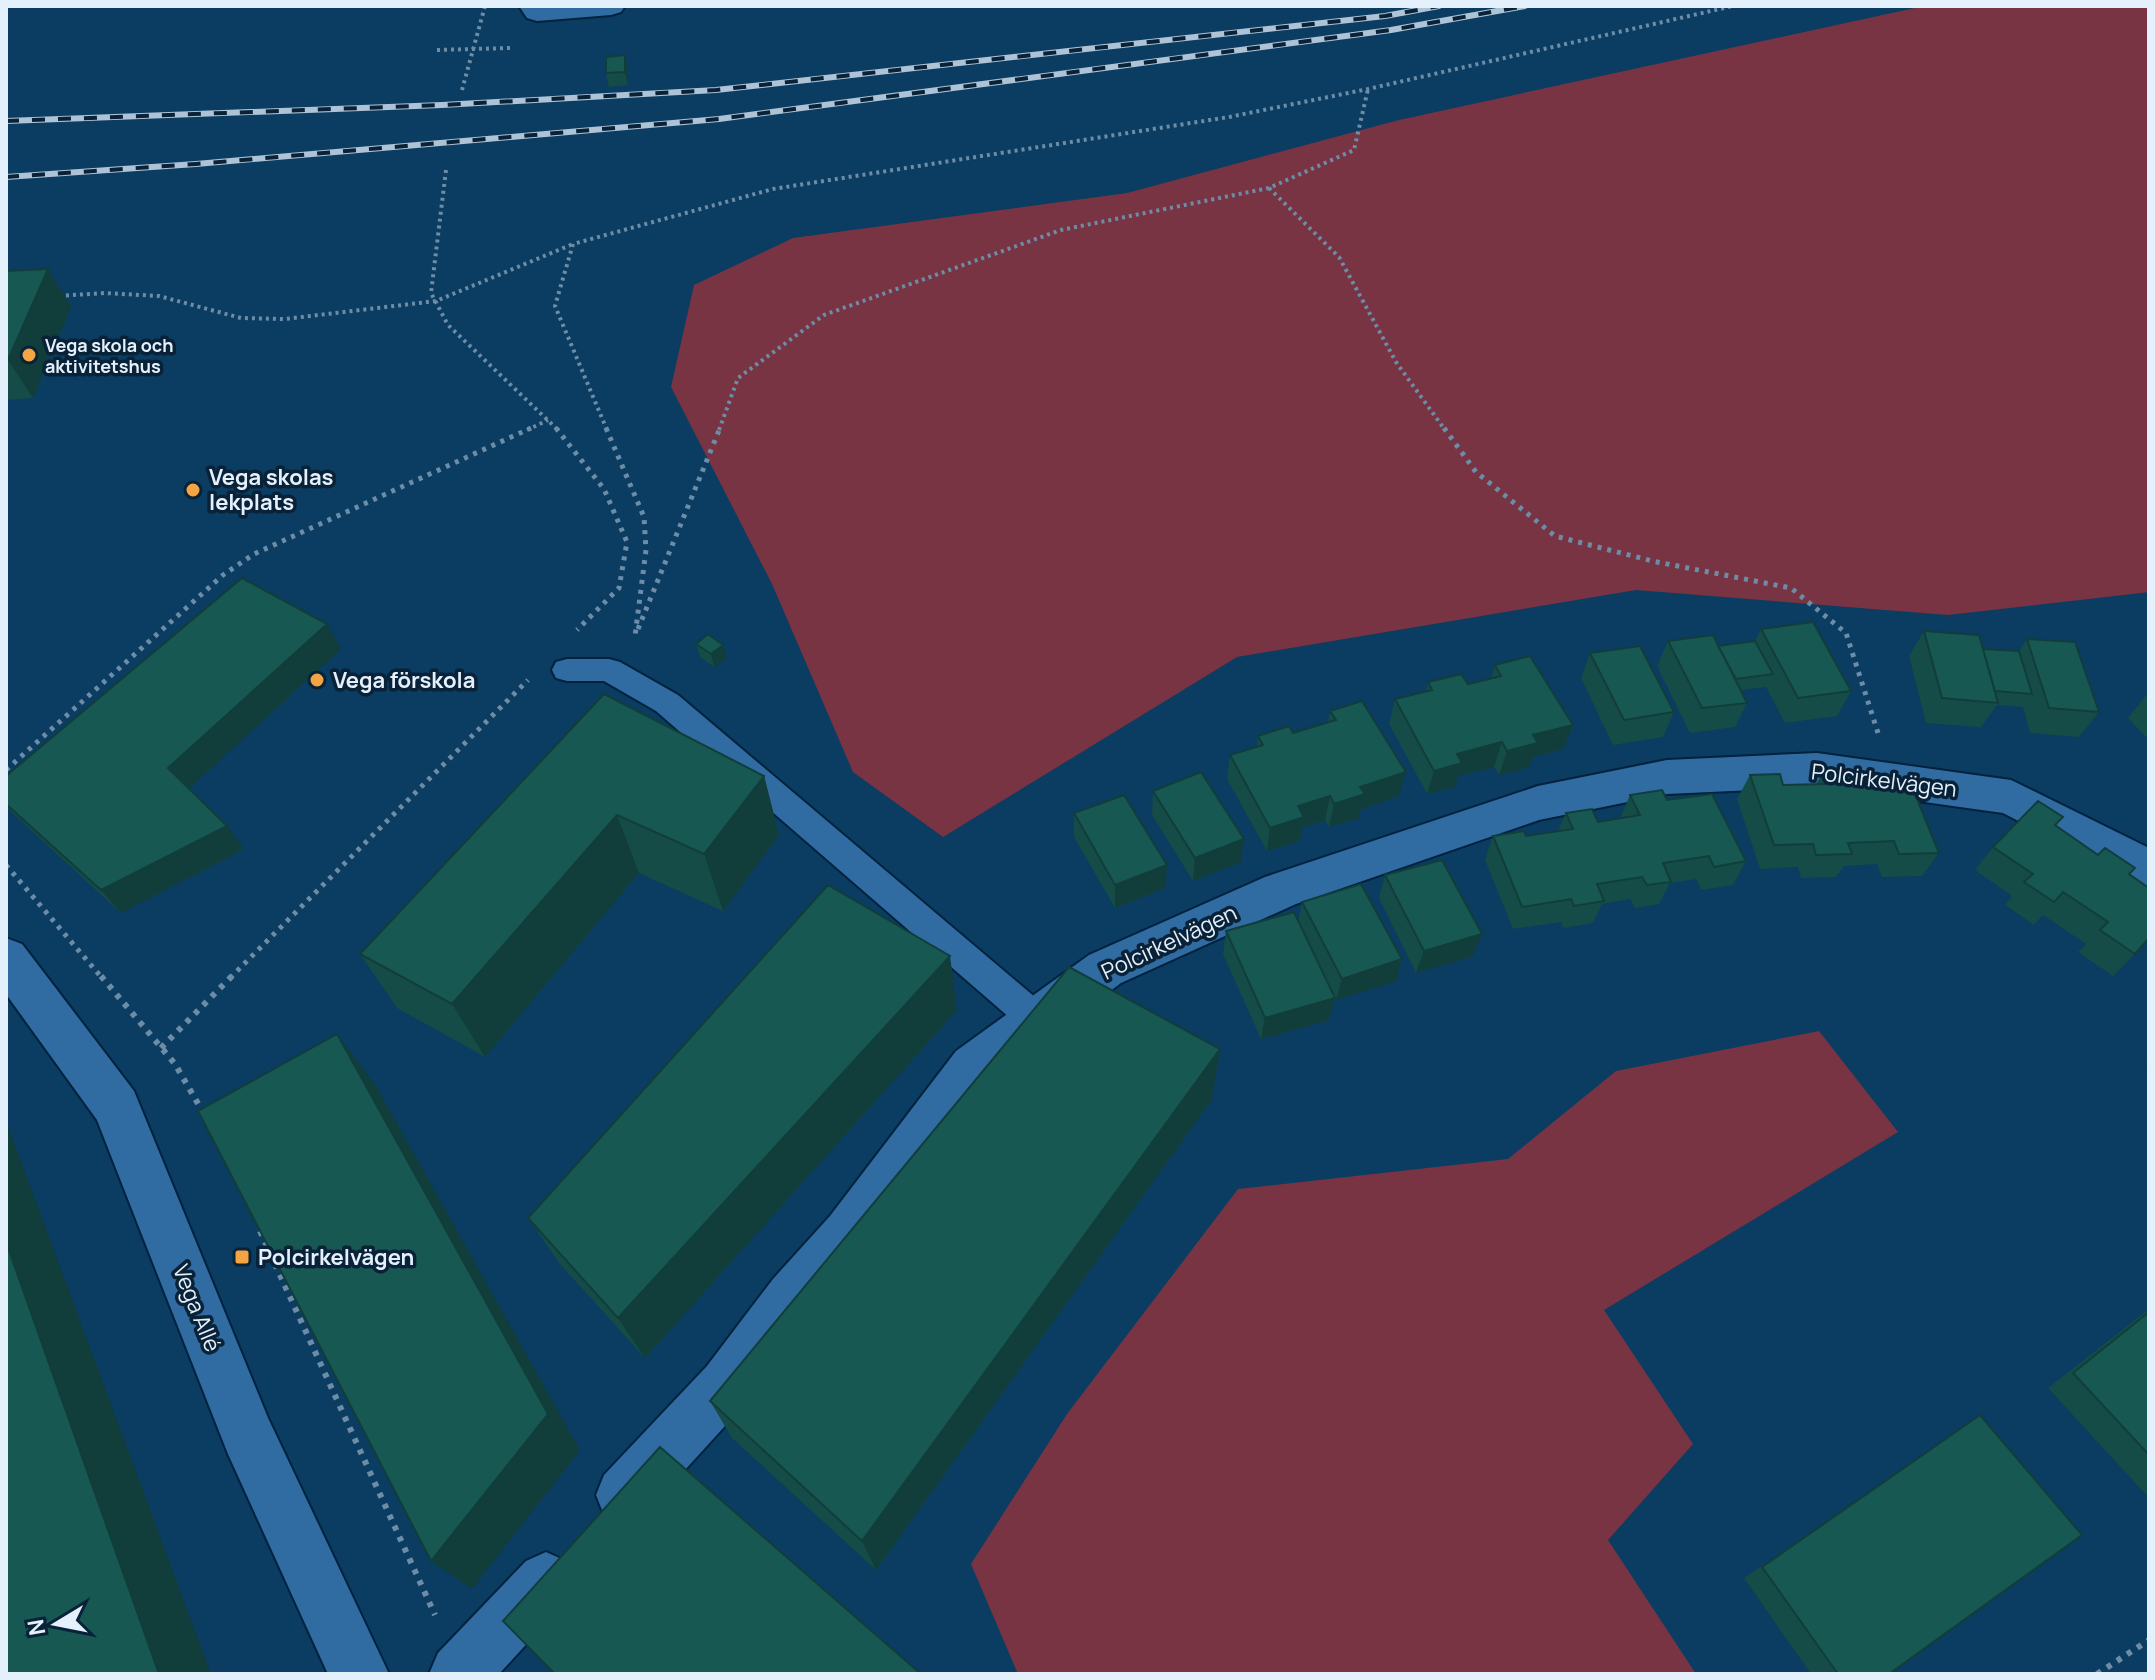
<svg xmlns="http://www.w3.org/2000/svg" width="2155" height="1680" font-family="Manrope,sans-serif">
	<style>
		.green { fill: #783443 }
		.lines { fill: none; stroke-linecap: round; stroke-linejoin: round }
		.service-casing { stroke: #02223d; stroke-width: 4 }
		.minor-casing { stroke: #02223d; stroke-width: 4 }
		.path-far2 { stroke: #6d8da7; stroke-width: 4; stroke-dasharray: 3 4; stroke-linecap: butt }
		.path-far1 { stroke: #6d8da7; stroke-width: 5; stroke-dasharray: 4 6; stroke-linecap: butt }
		.path { stroke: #6d8da7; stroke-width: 6; stroke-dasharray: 5 7; stroke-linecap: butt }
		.service { fill: #306ca2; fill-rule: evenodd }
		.minor { fill: #306ca2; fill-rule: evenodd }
		.rail-casing { stroke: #aec3d5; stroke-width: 6 }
		.rail { stroke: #092238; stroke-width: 4; stroke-dasharray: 13; stroke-linecap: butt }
		.wall { fill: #154c47 }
		.shaded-wall { fill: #113e3a }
		.building { fill: #185853; stroke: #113e3a; stroke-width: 2 }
		.poi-dot { fill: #f3a443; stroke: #092238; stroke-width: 3 }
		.labels { text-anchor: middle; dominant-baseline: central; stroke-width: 7; stroke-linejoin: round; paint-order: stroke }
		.far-poi-label { font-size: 18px; font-weight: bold; fill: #e4f0fc; stroke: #092238; text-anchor: start }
		.poi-label { font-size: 22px; font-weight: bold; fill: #e4f0fc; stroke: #092238; text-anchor: start }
		.street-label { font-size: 22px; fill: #e4f0fc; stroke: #092238 }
	</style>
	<rect width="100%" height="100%" fill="#0b3c62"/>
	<path class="green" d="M1924,6h225v586l-201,23 -312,-25 -399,67 -294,180 -90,-65 -81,-188 -101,-197 23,-102 99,-47 334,-45 272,-73z
		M1819,1031l79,101 -294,178 89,134 -85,96 88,134h-678l-47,-110 96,-150 171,-225 270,-30 108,-88z"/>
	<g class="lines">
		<g class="service-casing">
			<path id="service" d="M567,659h42l11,3 58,33 371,314 5,11 -5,11 -12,4 -12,-4 -369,-320 -52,-30h-37l-11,-3 -4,-8 4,-8z"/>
		</g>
		<g class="minor-casing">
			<path id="minor" d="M519,6h106l-4,6 -10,3 -74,6 -10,-3z
				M1817,753l194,27 138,68v45l-16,-6 -20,-17 -110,-57 -186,-26 -150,7 -128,26 -243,84 -175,79 -131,98 -124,169 -55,65 -66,89 -101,111 -20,8 -20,-8 -8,-20 8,-20 103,-109 66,-87 57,-63 126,-165 133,-96 176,-78 273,-91 129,-26z
				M6,938l16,6 112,147 134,327 121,256h-61l-100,-220 -131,-334 -91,-126z
				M546,1552l20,9 9,20 -9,20 -67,73h-70l9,-21 88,-92z"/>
		</g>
		<path class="path-far2" d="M437,50l74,-2
			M462,90l23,-84
			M446,170l-15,123 17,32 110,105
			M1269,188l70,69 57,105 49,68
			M59,296l45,-3 55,3 82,22 44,1 151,-18 137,-57
			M527,430l21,-10
			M607,430l-52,-124 18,-62 200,-55 456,-72 139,-28 365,-83
			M719,430l19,-52 86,-63 237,-85 208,-42 85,-38 14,-61"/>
		<path class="path-far1" d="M556,428l48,61 23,53 -8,46 -42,42
			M606,428l38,89 2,33 -11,86
			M1444,428l32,44 79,64 97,25 139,27 55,45 32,100
			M638,629l82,-201
			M6,770l217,-195 31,-21 277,-126
			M6,865l96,113
			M230,978l298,-298"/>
		<path class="path" d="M101,976l74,88 29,50
			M161,1048l71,-72
			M260,1231l175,384
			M2097,1674l52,-34"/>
		<use href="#service" class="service"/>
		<use href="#minor" class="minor"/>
		<g class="rail-casing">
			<path id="rail" d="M6,121l436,-16 274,-15 669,-74 54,-10
				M6,177l190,-13 523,-45 672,-89 134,-24"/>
		</g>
		<use href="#rail" class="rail"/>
	</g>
	<path class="wall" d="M628,68v17l-19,2 -3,-14z
		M48,269l23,38 -38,91 -27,2v-129z
		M1761,629l90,62 -14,25 -52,7 -19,-36 -25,3 6,13 -12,24 -45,6 -33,-67 11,-25 50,5 37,-5z
		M1924,631l59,18 36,2 8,-12 72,73 -20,25 -49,-4 -7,-26 -26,-2 -16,22 -55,-4 -17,-67z
		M696,644l31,13 -13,10 -14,-10z
		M341,649l-152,139 55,61 -123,64 -115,-106v-31z
		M1590,653l84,59 -11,25 -50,8 -32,-67z
		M1495,665l78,60 -10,24 -30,8 -4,10 -30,8 -5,-8 -36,9 -3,11 -28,7 -38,-70 6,-25 31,-8 2,-9 40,2 23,-5z
		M2148,693h1v47l-21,-22z
		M604,694l160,82 15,59 -56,76 -84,-38 -154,184 -88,-49 -37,-54z
		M1330,711l69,85 -38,13 -2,9 -30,9 -4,-7 -23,7 -2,14 -33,10 -40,-72 3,-24 27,-8 1,-11 35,-3 35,-11z
		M1822,774l42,11 75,68 -17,23 -40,1 -5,-13 -33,2 -8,11 -35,1 -3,-11 -38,2 -23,-70 13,-24 33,10 33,-1z
		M1153,791l88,71 -48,19 -41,-66z
		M1630,795l37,5 79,61 -13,24 -32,5 -5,-11 -26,4 -11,21 -24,4 -5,-9 -28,5 -9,19 -29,5 -3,-6 -48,7 -28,-69 8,-24h33l32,-5 8,-18 32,9 22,-4z
		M1074,813l93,52 -2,23 -50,20 -41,-71z
		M2055,826l74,48 6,80 -22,22 -35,-24 8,-8 -43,-29 -9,10 -29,-20 7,-9 -37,-26 18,-23z
		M1385,875l88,81 -57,17 -37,-75z
		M1302,902l100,57 -6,22 -60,19 -10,-20 9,18 -6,22 -68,19 -38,-85 3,-23 72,-9z
		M957,1010l-312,348 -86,-95 -31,-45z
		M1220,1049l-8,50 -336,471 -144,-132 -22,-37z
		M2149,1058v14l-3,-11z
		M2149,1309v189l-101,-110z
		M1980,1415l-91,259h-78l-67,-96z"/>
	<path class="shaded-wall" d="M625,55l3,13v17l-3,-13z
		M48,269l23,38 -38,91 -25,-38z
		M327,624l14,25 -156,143 -17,-24z
		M723,645l4,12 -13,10 -3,-13z
		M1573,725l-10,24 -30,8 -4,10 -30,8 8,-24 26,-16z
		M1502,742l-8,25 -36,9 -3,11 -28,7 7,-23 23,-17z
		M1406,772l-7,24 -38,13 -2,9 -30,9 5,-23 26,-17z
		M764,776l15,59 -56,76 -19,-57z
		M1330,796l-5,24 -23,7 -2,14 -33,10 3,-23 28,-22z
		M617,815l22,58 -154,184 -33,-53z
		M227,826l17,23 -123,64 -20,-23z
		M1244,839l-3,23 -48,19 2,-23z
		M1167,865l-2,23 -50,20v-23z
		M1482,934l-9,22 -57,17 8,-22z
		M950,956l7,54 -312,348 -27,-40z
		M1402,959l-6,22 -60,19 6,-21z
		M1335,998l-6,22 -68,19 4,-21z
		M337,1034l39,52 204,364 -108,139 -41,-28z
		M1220,1049l-8,50 -336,471 -14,-29z
		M6,1121l205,553h-52l-153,-432z"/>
	<path class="building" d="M625,55v17l-19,1v-16z
		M48,269l-40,91h-2v-89z
		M242,578l85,46 -159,144 59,58 -126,64 -95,-86v-28z
		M1813,622l38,69 -53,7 -37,-69z
		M1924,631l55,4 19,68 -56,-5z
		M708,634l15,11 -12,9 -15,-10z
		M1713,635l34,68 -45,5 -34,-67z
		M2027,639l48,3 24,70 -50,-4z
		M1755,641l18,33 -37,5 -18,-33z
		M1640,646l34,66 -50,8 -34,-67z
		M1983,649l36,2 13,43 -37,-3z
		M1530,656l43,69 -40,10 5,8 -31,8 -5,-9 -45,12 5,9 -28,8 -39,-72 37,-9 -4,-8 33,-8 7,10 33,-8 -6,-11z
		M604,694l160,82 -60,78 -87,-39 -165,189 -92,-50z
		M1362,701l44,71 -46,15 5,7 -31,10 -4,-8 -32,10 6,11 -34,11 -40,-73 33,-10 -5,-9 31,-10 4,7 43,-13 -6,-9z
		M1201,772l43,67 -49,19 -42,-67z
		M1860,773l4,12 47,-1 28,69 -40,1 -5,-13 -46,2 4,11 -36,1 -3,-11 -39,1 -24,-70 30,-1 3,11 43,-1 -4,-10z
		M1662,790l5,10 45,-6 34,67 -32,6 -5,-11 -46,7 8,19 -24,3 -5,-8 -45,7 7,17 -30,5 -3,-7 -49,8 -29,-71 31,-5 2,5 47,-7 -7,-16 26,-4 6,13 42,-7 -10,-20z
		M1124,795l43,70 -52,20 -41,-72z
		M2038,801l25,16 -8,8 43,30 7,-7 30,20 -6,6 20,14v50l-14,16 -35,-24 8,-8 -45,-30 -9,10 -30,-20 9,-8 -40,-27z
		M1442,860l40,74 -58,17 -39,-76z
		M1361,884l41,75 -60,20 -40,-77z
		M828,885l122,71 -332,362 -90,-100z
		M1294,912l41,86 -70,20 -39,-87z
		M1069,967l151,82 -358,492 -152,-140z
		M337,1034l211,380 -117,147 -233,-450z
		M6,1242l153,432h-153z
		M2149,1312v143l-76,-82z
		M1980,1415l102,120 -193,139h-51l-76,-107z
		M660,1447l261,227h-366l-52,-53z"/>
	<g class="poi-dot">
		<circle cx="29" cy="355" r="8"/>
		<circle cx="193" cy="490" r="8"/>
		<circle cx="317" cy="680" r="8"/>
		<rect x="234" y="1249" width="16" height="16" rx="4"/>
	</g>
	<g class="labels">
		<g class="far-poi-label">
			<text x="45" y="345">Vega skola och<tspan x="45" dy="21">aktivitetshus</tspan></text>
		</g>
		<g class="poi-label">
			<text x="209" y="477">Vega skolas<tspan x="209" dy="25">lekplats</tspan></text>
			<text x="333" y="680">Vega förskola</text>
			<text x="258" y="1257">Polcirkelvägen</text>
		</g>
		<g class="street-label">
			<text transform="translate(1884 780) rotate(7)">Polcirkelvägen</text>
			<text transform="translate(1169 942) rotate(-25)">Polcirkelvägen</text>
			<text transform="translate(197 1308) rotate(68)">Vega Allé</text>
		</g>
	</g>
	<rect width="2155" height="1680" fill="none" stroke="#e4f0fc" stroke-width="16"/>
	<g transform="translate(56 1624) rotate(260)" stroke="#092238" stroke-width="6" paint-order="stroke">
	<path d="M0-6L14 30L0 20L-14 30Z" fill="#e4f0fc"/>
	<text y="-12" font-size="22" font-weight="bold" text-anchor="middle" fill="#e4f0fc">N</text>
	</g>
</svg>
